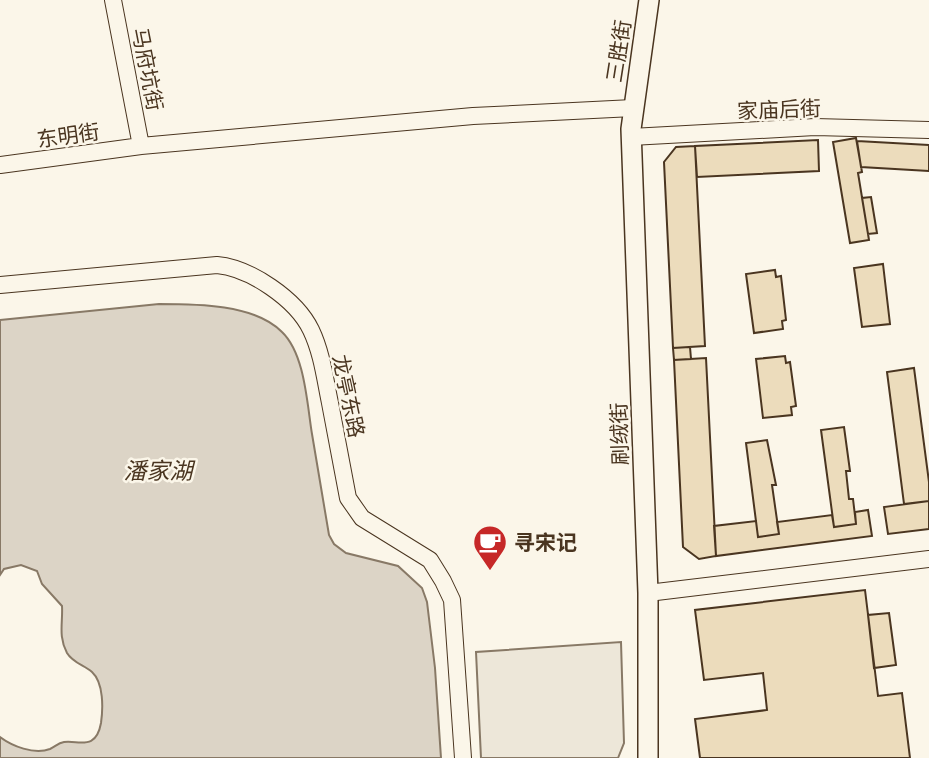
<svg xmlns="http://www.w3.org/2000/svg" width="929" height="758" font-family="Quicksand,'Noto Sans SC',sans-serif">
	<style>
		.parking { fill: #ede7d9; stroke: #887966; stroke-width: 2 }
		.water { fill: #dcd4c6; stroke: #887966; stroke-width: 2 }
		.building { fill: #ecdcbc; stroke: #4a3520; stroke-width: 2 }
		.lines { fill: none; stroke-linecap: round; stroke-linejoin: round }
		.minor-casing { stroke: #4a3520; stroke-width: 18 }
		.tertiary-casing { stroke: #4a3520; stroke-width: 22 }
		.minor { stroke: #fbf6e9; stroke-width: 16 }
		.tertiary { stroke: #fbf6e9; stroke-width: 19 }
		.labels { text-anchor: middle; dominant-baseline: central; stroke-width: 5; stroke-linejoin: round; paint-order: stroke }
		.street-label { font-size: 21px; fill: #4a3520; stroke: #fbf6e9 }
		.poi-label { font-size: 21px; font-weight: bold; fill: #4a3520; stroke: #fbf6e9; text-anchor: start }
		.water-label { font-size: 23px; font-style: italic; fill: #4a3520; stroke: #fbf6e9 }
	</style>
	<rect width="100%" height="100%" fill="#fbf6e9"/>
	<path class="parking" d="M621,642l3,101 -6,15h-137l-5,-106z"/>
	<path class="water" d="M159,304c37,0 96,0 123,28 23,22 25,72 30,102 6,34 11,67 17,101l5,9 12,9 52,13 24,22 5,14 8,66 6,90h-441v-21c12,9 34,18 50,12 6,-3 8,-6 14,-7 15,-2 32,9 37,-19 2,-14 3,-40 -9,-51 -8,-7 -19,-9 -25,-19 -9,-17 -4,-30 -5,-47l-20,-22 -5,-13 -16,-6 -17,4 -4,6v-255z"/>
	<path class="building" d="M856,138l6,34 -4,1 11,67 -19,3 -17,-101z
		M818,140l1,31 -122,6 -2,-31z
		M857,141l72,4v26l-68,-4z
		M695,146l10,200 -32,2 -9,-186 12,-15z
		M871,197l6,36 -9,1 -6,-36z
		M883,264l7,60 -28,3 -8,-59z
		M775,270l1,7 5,-1 5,44 -4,1 1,8 -29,4 -8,-59z
		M690,347l1,12 -17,1 -1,-12z
		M785,356l1,7 4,-1 6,44 -5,1 1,8 -29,3 -7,-59z
		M706,358l10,198 -17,3 -16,-12 -9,-187z
		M914,368l15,114v19l-25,3 -17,-132z
		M844,427l6,44h-4l3,28h4l3,25 -22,3 -13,-97z
		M767,440l9,45h-4l7,49 -21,3 -12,-94z
		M929,501v28l-41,5 -4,-27z
		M868,510l4,26 -156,20 -2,-30 42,-5 2,16 21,-3 -2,-12 55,-7 2,12 22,-3 -1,-12z
		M865,590l13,106 24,-3 8,65h-210l-5,-39 72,-9 -4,-37 -59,7 -9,-70z
		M889,613l7,52 -22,3 -6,-53z"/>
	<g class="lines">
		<g class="minor-casing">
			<path id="minor" d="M113,0l28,146
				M631,137l184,-10 114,3
				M0,165l141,-19 332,-30 160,-8
				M0,285l217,-20c33,3 79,34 94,65 11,23 14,49 19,73 6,32 12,63 18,95l14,20 68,42 13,21 9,19 11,158
				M648,593l281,-34"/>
		</g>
		<g class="tertiary-casing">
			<path id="tertiary" d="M648,758v-165l-17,-464 18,-129"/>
		</g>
		<use href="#minor" class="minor"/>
		<use href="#tertiary" class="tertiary"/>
	</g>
	<defs>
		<g id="cafe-pin" transform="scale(1.75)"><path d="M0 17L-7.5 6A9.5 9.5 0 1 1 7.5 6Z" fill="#c62828" stroke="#fbf6e9"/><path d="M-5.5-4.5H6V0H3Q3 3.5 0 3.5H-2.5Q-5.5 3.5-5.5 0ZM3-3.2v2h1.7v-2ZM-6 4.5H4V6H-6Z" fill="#fff"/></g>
	</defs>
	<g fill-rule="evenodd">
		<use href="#cafe-pin" x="490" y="542"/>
	</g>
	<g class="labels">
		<g class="street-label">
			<text transform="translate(618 51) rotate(-81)">三胜街</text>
			<text transform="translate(148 69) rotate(79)">马府坑街</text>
			<text transform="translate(779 109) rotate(-2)">家庙后街</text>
			<text transform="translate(68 135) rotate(-8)">东明街</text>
			<text transform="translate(349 396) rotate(78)">龙亭东路</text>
			<text transform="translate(619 434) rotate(-92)">刷绒街</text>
		</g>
		<g class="poi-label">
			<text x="514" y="542">寻宋记</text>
		</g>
		<g class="water-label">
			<text x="158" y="470">潘家湖</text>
		</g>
	</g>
</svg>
